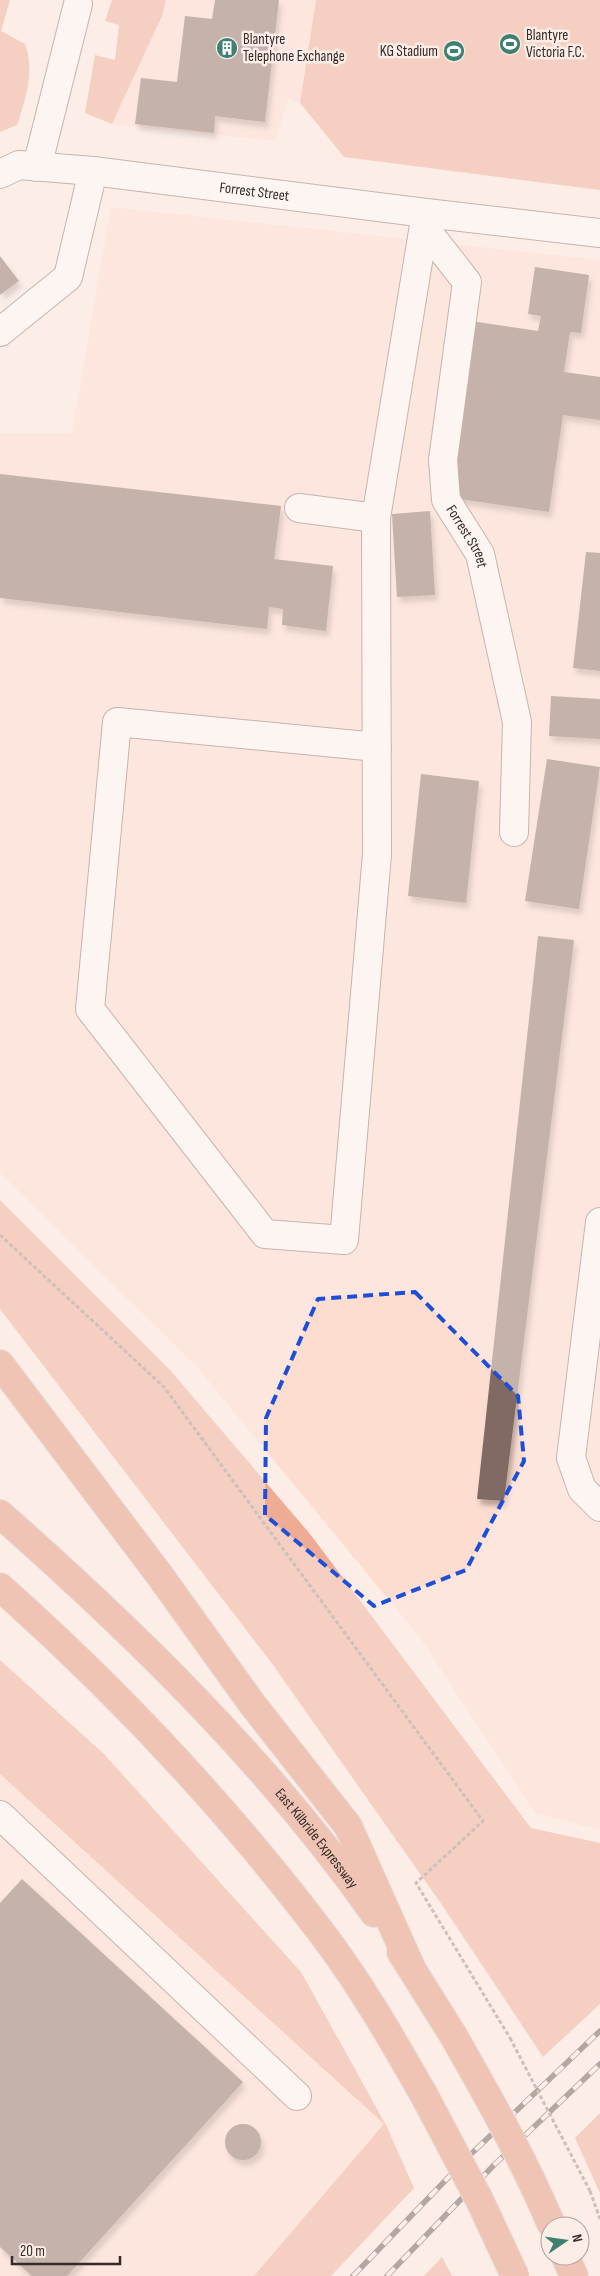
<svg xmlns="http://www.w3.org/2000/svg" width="600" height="2276" font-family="'Sofia Sans Condensed',sans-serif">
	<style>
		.built { fill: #feddd1 }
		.green { fill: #eeac95 }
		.building { fill: #816b64; filter: url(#shadow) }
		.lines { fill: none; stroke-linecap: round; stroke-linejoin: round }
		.minor-casing { stroke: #877069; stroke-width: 30 }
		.highway-casing { stroke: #d2d0cf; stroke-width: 30 }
		.path { stroke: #968a85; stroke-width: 3; stroke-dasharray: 4 2.5; stroke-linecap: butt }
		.minor { stroke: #fff; stroke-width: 28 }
		.highway { stroke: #e29376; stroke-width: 28 }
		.rail-casing { stroke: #5d524f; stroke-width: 5.5 }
		.rail { stroke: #fcede7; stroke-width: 4; stroke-dasharray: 11; stroke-linecap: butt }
		.highway-bridge-casing { stroke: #d2d0cf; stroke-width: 30; stroke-linecap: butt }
		.path-bridge { stroke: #968a85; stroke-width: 3; stroke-dasharray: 4 2.5; stroke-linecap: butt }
		.highway-bridge { stroke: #e29376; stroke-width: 28 }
		.marked { fill: none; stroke: #1d4ed8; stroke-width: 4; stroke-dasharray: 10 6; stroke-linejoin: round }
		.labels { text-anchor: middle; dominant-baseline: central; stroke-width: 5; stroke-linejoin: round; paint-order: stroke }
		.poi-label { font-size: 15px; fill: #342a27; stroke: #fcede7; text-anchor: start }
		.street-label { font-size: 15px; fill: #342a27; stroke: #fcede7 }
	</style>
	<defs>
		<filter id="shadow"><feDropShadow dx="3" dy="5.5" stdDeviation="2.5" flood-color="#0004"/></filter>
	</defs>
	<rect width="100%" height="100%" fill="#fcede7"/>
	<path class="built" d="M166,0h150l-16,103 -12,-4 -13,42 -163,-17 50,-108z
		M111,207l489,53v1570l-65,-17 -114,-174 -225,-273 -196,-193v-739l72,-1z
		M0,1773l386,352 -131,151h-255z"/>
	<path class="green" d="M0,0h10l-9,31 24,13c10,27 1,54 -8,81l-17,7z
		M112,0h54l-4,16 -50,108 -27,-11 10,-58 20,5 4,-35 -14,-4z
		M316,0h284v190l-256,-33 -44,-54z
		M0,1200l170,170 140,164 221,294 69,15v161l-57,53 -101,-152 -169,-240 -273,-356z
		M0,1660l104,94 197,218 85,153 28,63 -83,88h-77l130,-152 -384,-350z
		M600,2113v80l-25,-55z
		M442,2257l10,19h-28z"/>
	<path class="building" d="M215,0h64l-14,122 -50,-6 -1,17 -79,-9 6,-46 36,4 8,-66 27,3z
		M0,256l19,25 -19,14z
		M535,267l54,8 -8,58 -11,-1 -6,40 36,5v43l-37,-5 -14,97 -103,-15 25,-176 67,10 3,-15 -13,-2z
		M0,474l281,32 -7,53 59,7 -7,65 -44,-6 1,-16 -14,-2 -2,22 -267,-31z
		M430,511l5,84 -38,2 -5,-83z
		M586,552l14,1v118l-27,-3z
		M551,696l49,3v40l-51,-3z
		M547,759l53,8 -21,142 -54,-8z
		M421,774l58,7 -13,122 -58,-7z
		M538,936l36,4 -70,561 -27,-2z
		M22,1879l221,203 -176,194h-35l-32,-29v-344z
		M225 2142a18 18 0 1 1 36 0a18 18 0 1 1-36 0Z"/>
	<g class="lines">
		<g class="minor-casing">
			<g id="minor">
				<path d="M37,167l41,-163"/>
				<path id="s1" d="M0,174l19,-9 74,6 333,42 174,20"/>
				<path id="s2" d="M424,227l43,55 -24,178 3,40 34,54 37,168 -3,110"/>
				<path d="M0,332l68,-55 25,-106"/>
				<path d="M299,508l77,10"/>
				<path d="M377,747l-260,-25 -27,287 175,225 79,6 33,-386 -1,-336 50,-305"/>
				<path d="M600,1222l-29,236 11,31 18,18"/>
				<path d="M0,1815l297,281"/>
			</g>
		</g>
		<g class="highway-casing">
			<g id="highway">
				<path d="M0,1364l158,209 95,132 95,121 63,141"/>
				<path id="s3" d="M0,1514c137,121 268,249 374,399"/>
				<path d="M0,1587c118,105 226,220 321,345 39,51 71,107 103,163"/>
				<path d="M401,1952l52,83"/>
				<path d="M565,2256l9,20"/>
			</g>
		</g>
		<path class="path" d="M0,1235l164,152 319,434 -67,62 94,155
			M590,2191l10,28"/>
		<use href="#minor" class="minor"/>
		<use href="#highway" class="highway"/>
		<g class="rail-casing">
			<path id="rail" d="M353,2276l117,-121 130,-124
				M387,2276l107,-111 106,-101"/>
		</g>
		<use href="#rail" class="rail"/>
		<g class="highway-bridge-casing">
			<path id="highway-bridge" d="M453,2035c36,63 71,125 99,191
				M424,2095l56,106 35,75"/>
		</g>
		<path class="path-bridge" d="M510,2038l80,153"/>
		<use href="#highway-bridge" class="highway-bridge"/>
	</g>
	<path d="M0 0H600V2276H0ZM415,1292l103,104 6,65 -58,109 -92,36 -109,-91 1,-97 52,-119z" fill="#fcede7" fill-opacity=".55" fill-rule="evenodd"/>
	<path class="marked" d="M415,1292l103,104 6,65 -58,109 -92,36 -109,-91 1,-97 52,-119z"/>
	<defs>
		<g id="stadium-disc" transform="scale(1.125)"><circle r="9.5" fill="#3e8071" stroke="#fcede7"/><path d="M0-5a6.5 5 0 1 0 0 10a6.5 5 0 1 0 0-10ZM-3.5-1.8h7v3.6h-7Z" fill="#fff"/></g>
		<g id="building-disc" transform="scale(1.125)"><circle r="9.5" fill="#3e8071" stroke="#fcede7"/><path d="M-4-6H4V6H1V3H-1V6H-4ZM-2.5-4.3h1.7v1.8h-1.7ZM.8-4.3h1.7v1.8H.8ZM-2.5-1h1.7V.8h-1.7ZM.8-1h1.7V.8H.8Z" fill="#fff"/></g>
	</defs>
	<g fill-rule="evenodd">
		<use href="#stadium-disc" x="510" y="44"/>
		<use href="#building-disc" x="227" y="48"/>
		<use href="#stadium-disc" x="454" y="51"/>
	</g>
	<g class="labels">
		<g class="poi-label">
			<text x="526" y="35">Blantyre<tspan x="526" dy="17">Victoria F.C.</tspan></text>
			<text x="243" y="39">Blantyre<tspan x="243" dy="17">Telephone Exchange</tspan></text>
			<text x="438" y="51" text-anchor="end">KG Stadium</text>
		</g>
		<g class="street-label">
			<text stroke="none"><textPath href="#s1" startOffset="258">Forrest Street</textPath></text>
			<text stroke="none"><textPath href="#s2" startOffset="332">Forrest Street</textPath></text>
			<text stroke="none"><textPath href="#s3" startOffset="454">East Kilbride Expressway</textPath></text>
		</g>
	</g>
	<g transform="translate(565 2241) rotate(77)"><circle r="24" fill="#fcede7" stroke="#ac9f9a"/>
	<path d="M0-4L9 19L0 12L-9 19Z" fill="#3e8071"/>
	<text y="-8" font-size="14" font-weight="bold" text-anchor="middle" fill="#342a27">N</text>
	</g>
	<path d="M12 2256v8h108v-8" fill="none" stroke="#342a27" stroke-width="2.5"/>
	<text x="20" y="2256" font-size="15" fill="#342a27" stroke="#fcede7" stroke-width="4" paint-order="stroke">20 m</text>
</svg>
